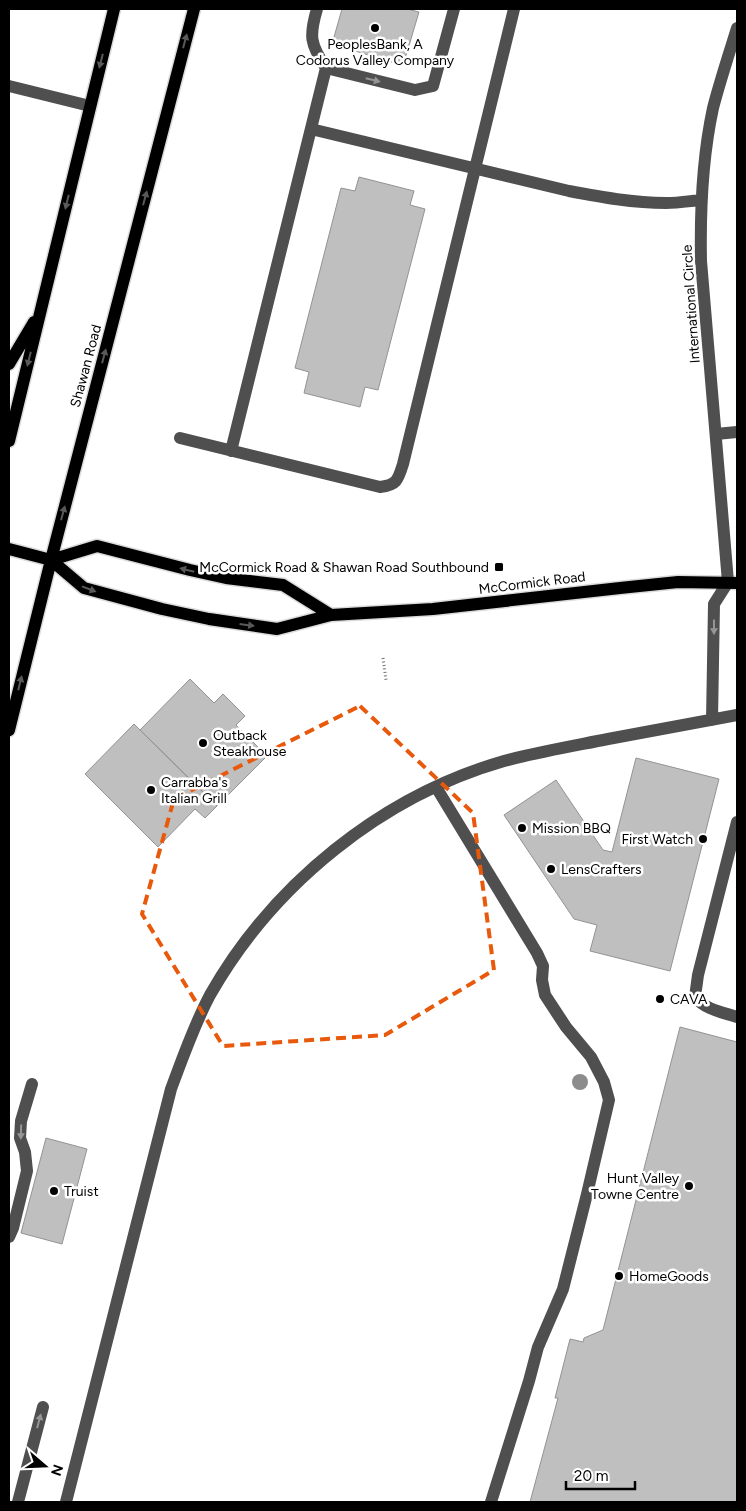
<svg xmlns="http://www.w3.org/2000/svg" width="746" height="1511" font-family="Figtree,sans-serif">
	<style>
		.building { fill: #bfbfbf; stroke: #939393 }
		.lines { fill: none; stroke-linecap: round; stroke-linejoin: round }
		.major-casing { stroke: #dbdbdb; stroke-width: 15 }
		.path { stroke: #717171; stroke-width: 3; stroke-dasharray: 1 2.5; stroke-linecap: butt }
		.minor { stroke: #4f4f4f; stroke-width: 12 }
		.major { stroke: #000; stroke-width: 12 }
		.tree { fill: #8c8c8c }
		.oneway { fill: #595959 }
		.oneway2 { fill: #959595 }
		.marked { fill: none; stroke: #e8590c; stroke-width: 4; stroke-dasharray: 10 6; stroke-linejoin: round }
		.poi-dot { fill: #000; stroke: #fff; stroke-width: 2 }
		.labels { text-anchor: middle; dominant-baseline: central; stroke-width: 5; stroke-linejoin: round; paint-order: stroke }
		.poi-label { font-size: 14px; fill: #000; stroke: #fff; text-anchor: start }
		.street-label { font-size: 14px; fill: #000; stroke: #fff }
	</style>
	<rect width="100%" height="100%" fill="#fff"/>
	<path class="building" d="M342,9h65l12,3 -14,47 -10,4 -63,-19z
		M359,177l55,14 -4,14 15,4 -47,181 -13,-3 -5,20 -56,-14 5,-21 -14,-4 46,-180 14,3z
		M190,679l24,24 9,-9 22,22 -9,9 31,31 -50,50 -77,-76z
		M134,724l83,82 -12,12 -10,-9 -37,38 -73,-73z
		M636,758l83,21 -49,192 -80,-20 7,-26 -23,-6 -70,-104 52,-35 47,70 9,2z
		M680,1027l57,15v460h-207l28,-104h-3l15,-59 13,3 1,-4 19,-8z
		M46,1138l41,11 -25,95 -41,-11z"/>
	<g class="lines">
		<g class="major-casing">
			<path id="major" d="M9,364l25,-42
				M9,441l105,-432
				M9,549l42,11 33,28 78,21 47,10 68,10 54,-14 102,-6 187,-21 58,-6 59,1
				M51,560l46,-14 93,24 36,8 57,7 48,30
				M9,730l42,-170 143,-551"/>
		</g>
		<path class="path" d="M383,658l3,22"/>
		<path class="minor" d="M317,9c-8,27 -7,35 9,59l89,22 18,-4 21,-77
			M9,86l81,20
			M311,129l258,62c32,6 64,12 97,12 12,0 24,-2 35,-3
			M716,434l21,-2
			M180,438l200,49c17,-2 18,-7 23,-23l111,-455
			M231,451l95,-383
			M728,582l-27,-321c-1,-51 1,-102 12,-153 7,-27 16,-54 24,-80
			M712,720l2,-116 14,-22
			M436,787l101,166 6,13 -1,14 3,15 21,32 25,30 13,25 5,18 -22,94 -24,95 -25,58 -9,34 -38,121
			M737,822l-39,153 -3,22c11,13 27,15 42,20
			M9,1237l4,-9 14,-57 -2,-19 -5,-14 1,-17 11,-37
			M18,1502l25,-95
			M66,1502l105,-413c12,-32 23,-64 39,-94 63,-111 172,-199 294,-234 34,-9 69,-15 104,-22 43,-8 86,-16 129,-24"/>
		<use href="#major" class="major"/>
	</g>
	<circle class="tree" cx="580" cy="1082" r="8"/>
	<defs><path id="oneway-solid" d="M-6-.8H1V-3.2L6.5 0L1 3.2V.8H-6Z" transform="scale(1.25)"/></defs>
	<g class="oneway">
		<use href="#oneway-solid" transform="translate(185 41) rotate(-75)"/>
		<use href="#oneway-solid" transform="translate(101 61) rotate(104)"/>
		<use href="#oneway-solid" transform="translate(145 198) rotate(-75)"/>
		<use href="#oneway-solid" transform="translate(67 202) rotate(104)"/>
		<use href="#oneway-solid" transform="translate(104 356) rotate(-75)"/>
		<use href="#oneway-solid" transform="translate(29 359) rotate(104)"/>
		<use href="#oneway-solid" transform="translate(63 513) rotate(-75)"/>
		<use href="#oneway-solid" transform="translate(187 570) rotate(-166)"/>
		<use href="#oneway-solid" transform="translate(89 589) rotate(21)"/>
		<use href="#oneway-solid" transform="translate(247 625) rotate(7)"/>
		<use href="#oneway-solid" transform="translate(20 683) rotate(-76)"/>
	</g>
	<g class="oneway2">
		<use href="#oneway-solid" transform="translate(373 80) rotate(14)"/>
		<use href="#oneway-solid" transform="translate(714 627) rotate(90)"/>
		<use href="#oneway-solid" transform="translate(21 1132) rotate(91)"/>
		<use href="#oneway-solid" transform="translate(39 1421) rotate(-75)"/>
	</g>
	<path class="marked" d="M360,706l113,107 21,157 -109,65 -162,11 -81,-132 32,-115z"/>
	<g class="poi-dot">
		<circle cx="375" cy="28" r="5"/>
		<rect x="494" y="562" width="10" height="10" rx="2.5"/>
		<circle cx="203" cy="743" r="5"/>
		<circle cx="151" cy="790" r="5"/>
		<circle cx="522" cy="828" r="5"/>
		<circle cx="703" cy="839" r="5"/>
		<circle cx="551" cy="869" r="5"/>
		<circle cx="660" cy="999" r="5"/>
		<circle cx="689" cy="1186" r="5"/>
		<circle cx="54" cy="1191" r="5"/>
		<circle cx="619" cy="1276" r="5"/>
	</g>
	<g class="labels">
		<g class="poi-label">
			<text x="375" y="44" text-anchor="middle">PeoplesBank, A<tspan x="375" dy="16">Codorus Valley Company</tspan></text>
			<text x="489" y="567" text-anchor="end">McCormick Road &amp; Shawan Road Southbound</text>
			<text x="213" y="735">Outback<tspan x="213" dy="16">Steakhouse</tspan></text>
			<text x="161" y="782">Carrabba's<tspan x="161" dy="16">Italian Grill</tspan></text>
			<text x="532" y="828">Mission BBQ</text>
			<text x="693" y="839" text-anchor="end">First Watch</text>
			<text x="561" y="869">LensCrafters</text>
			<text x="670" y="999">CAVA</text>
			<text x="679" y="1178" text-anchor="end">Hunt Valley<tspan x="679" dy="16">Towne Centre</tspan></text>
			<text x="64" y="1191">Truist</text>
			<text x="629" y="1276">HomeGoods</text>
		</g>
		<g class="street-label">
			<text transform="translate(691 304) rotate(-94)">International Circle</text>
			<text transform="translate(86 366) rotate(-75)">Shawan Road</text>
			<text transform="translate(532 583) rotate(-7)">McCormick Road</text>
		</g>
	</g>
	<rect width="746" height="1511" fill="none" stroke="#000000" stroke-width="20"/>
	<g transform="translate(45 1466) rotate(109)" stroke="#ffffff" stroke-width="4" paint-order="stroke">
	<path d="M0-4L9 19L0 12L-9 19Z" fill="#000000"/>
	<text y="-8" font-size="14" font-weight="bold" text-anchor="middle" fill="#000000">N</text>
	</g>
	<path d="M566 1481v8h69v-8" fill="none" stroke="#000000" stroke-width="2.5"/>
	<text x="574" y="1481" font-size="15" fill="#000000" stroke="#ffffff" stroke-width="4" paint-order="stroke">20 m</text>
</svg>
